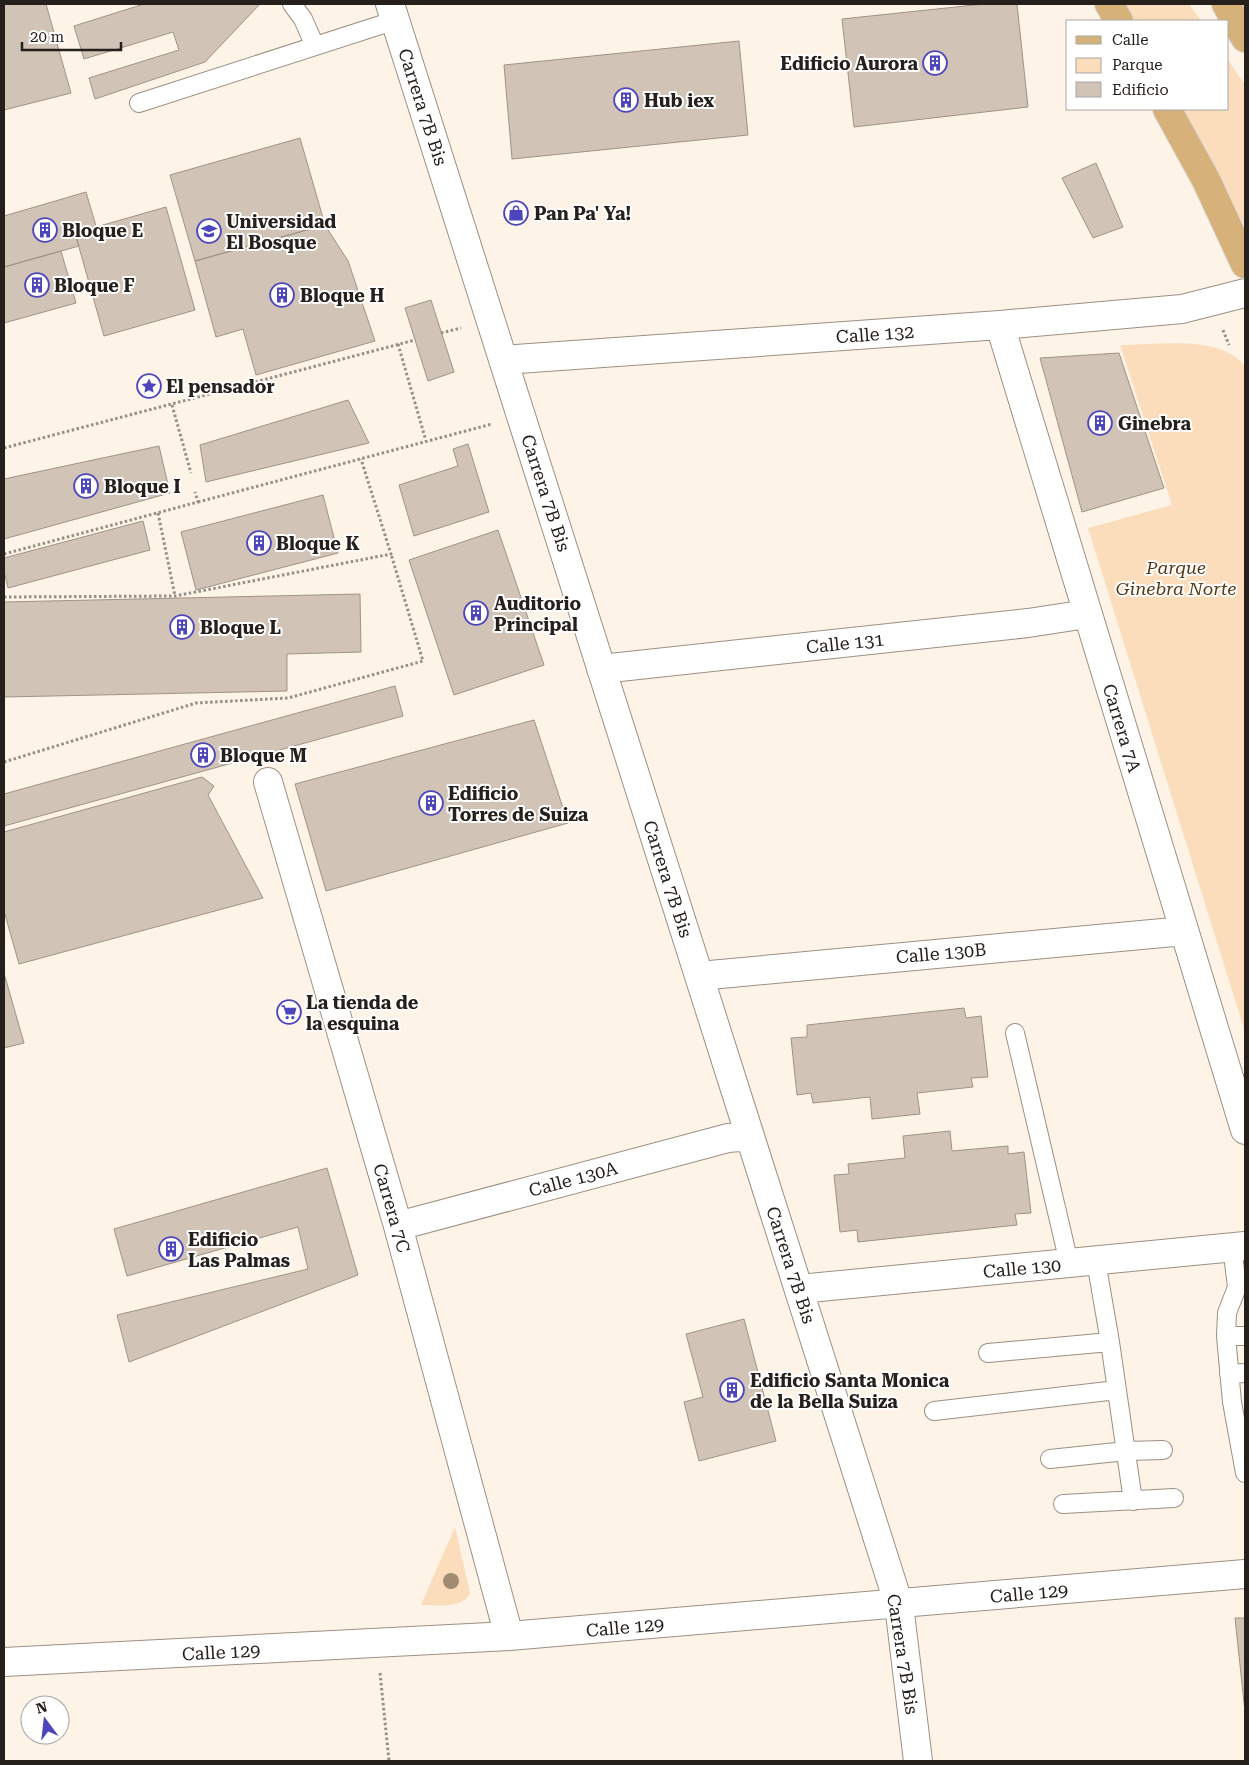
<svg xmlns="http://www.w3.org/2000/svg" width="1249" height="1765" font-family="'Roboto Serif',serif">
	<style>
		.green { fill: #fbddbc }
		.building { fill: #d1c4b6; stroke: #9f9386 }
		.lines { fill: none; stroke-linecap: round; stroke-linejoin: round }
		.lane-casing { stroke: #9c9083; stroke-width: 20 }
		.street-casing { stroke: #9c9083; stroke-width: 30 }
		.primary-casing { stroke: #d8d7d6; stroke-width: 30 }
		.path { stroke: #968f86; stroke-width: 3; stroke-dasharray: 2.5 2.5; stroke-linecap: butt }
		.lane { stroke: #fff; stroke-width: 18 }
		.street { stroke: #fff; stroke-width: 28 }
		.primary { stroke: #d7b17a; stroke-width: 28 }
		.tree { fill: #a18c71 }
		.labels { text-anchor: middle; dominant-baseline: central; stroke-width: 4; stroke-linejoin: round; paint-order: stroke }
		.poi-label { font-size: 18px; font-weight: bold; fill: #25201b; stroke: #fff; text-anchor: start }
		.street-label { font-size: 18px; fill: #25201b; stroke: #fff }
		.park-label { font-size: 18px; font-style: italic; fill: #563811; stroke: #fff }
	</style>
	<rect width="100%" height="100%" fill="#fdf3e7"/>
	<path class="green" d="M1125,4h64l12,17h-66z
		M1228,60l17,25v142l-62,-118h45z
		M1120,345c37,0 101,-11 125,21v666l-157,-504 84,-23z
		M455,1527l15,66c-6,16 -34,12 -49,12z"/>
	<path class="building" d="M4,4h42l25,89 -67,17z
		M144,4h116l-55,58 -110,37 -6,-21 90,-28 -6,-18 -89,27 -10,-33z
		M984,4h33l11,103 -174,20 -12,-108z
		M739,41l9,94 -236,24 -8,-94z
		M300,138l25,87 -130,36 -25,-86z
		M1096,163l27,64 -30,11 -31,-60z
		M86,192l10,34 -21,7 4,13 -75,21v-51z
		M166,207l29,103 -91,26 -29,-103z
		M325,225l23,36 27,80 -119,34 -13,-46 -27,8 -21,-76z
		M61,251l15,52 -72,20v-56z
		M431,300l23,72 -26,9 -23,-73z
		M1119,353l45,135 -82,24 -42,-154z
		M348,400l21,43 -163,39 -6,-37z
		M468,444l21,68 -75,24 -15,-51 59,-19 -5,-17z
		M159,446l11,47 -166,46v-60z
		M323,495l15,58 -142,37 -15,-58z
		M143,521l7,29 -142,38 -4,-17v-13z
		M498,530l46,135 -90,30 -45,-135z
		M360,594l1,58 -74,2v37l-283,6v-95z
		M395,686l8,30 -399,110v-32z
		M534,720l34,103 -242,68 -31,-107z
		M202,777l12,9 -6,9 55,103 -244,66 -15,-53v-79z
		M4,973l20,70 -20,5z
		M964,1008l2,10 15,-2 7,61 -17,1 2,9 -56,6 3,21 -48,5 -2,-22 -57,6 -2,-10 -14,2 -6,-57 16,-1v-12z
		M950,1131l2,20 56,-5v8l16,-2 7,61 -16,1 2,11 -159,17 -1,-12 -17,2 -6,-57 15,-1 -1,-10 57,-6 -2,-22z
		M327,1168l31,107 -229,87 -12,-47 191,-46 -10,-42 -171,49 -13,-47z
		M744,1319l32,122 -77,20 -15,-59 19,-5 -17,-63z
		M1235,1618h10v94z"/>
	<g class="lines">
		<g class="lane-casing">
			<path id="lane" d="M292,4l11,15 12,27
				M139,103l257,-83
				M1015,1033l54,230
				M1232,1246l5,41 -10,26 -1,23 6,66 13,71
				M1096,1261l14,81 23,159
				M1226,1336h19
				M988,1353l122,-11
				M1229,1374l16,-1
				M934,1411l183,-21
				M1050,1459l76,-8 37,-1
				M1063,1504l111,-6"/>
		</g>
		<g class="street-casing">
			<path id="street" d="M390,4l509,1601 19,156
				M1000,325l245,805
				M503,360l497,-35 182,-16 63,-16
				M601,669l427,-46 59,-9
				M268,782l130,444 111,410
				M699,976l485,-45
				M398,1226l330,-88 22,-2
				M799,1289l446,-43
				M4,1662l505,-26 736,-62"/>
		</g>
		<g class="primary-casing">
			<path id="primary" d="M1109,4l10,17
				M1226,4l19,34
				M1167,109l39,71 39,84"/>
		</g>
		<path class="path" d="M1223,330l6,15
			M441,333l20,-5
			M398,344l28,97
			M172,405l19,68
			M4,448l411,-108
			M198,502l294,-78
			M158,513l17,83
			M4,554l194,-52 -3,-10
			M4,597l171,-1 216,-42 -30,-95
			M4,762l192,-59 92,-5 135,-37 -32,-107
			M761,1382l33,-9
			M380,1673l9,88"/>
		<use href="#lane" class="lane"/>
		<use href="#street" class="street"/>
		<use href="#primary" class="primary"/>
	</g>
	<circle class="tree" cx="451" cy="1581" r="8"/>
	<defs>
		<g id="building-ring" transform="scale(1.25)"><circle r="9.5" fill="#fff" stroke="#4d45bc" stroke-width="1.5"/><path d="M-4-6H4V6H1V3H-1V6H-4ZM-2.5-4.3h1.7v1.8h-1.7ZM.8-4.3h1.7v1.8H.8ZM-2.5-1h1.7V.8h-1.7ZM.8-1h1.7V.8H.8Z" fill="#4d45bc"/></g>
		<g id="shop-ring" transform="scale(1.25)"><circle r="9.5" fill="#fff" stroke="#4d45bc" stroke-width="1.5"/><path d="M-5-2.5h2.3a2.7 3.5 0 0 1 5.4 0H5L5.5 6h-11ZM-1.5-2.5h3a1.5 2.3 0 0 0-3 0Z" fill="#4d45bc"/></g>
		<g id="university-ring" transform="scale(1.25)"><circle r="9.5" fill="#fff" stroke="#4d45bc" stroke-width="1.5"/><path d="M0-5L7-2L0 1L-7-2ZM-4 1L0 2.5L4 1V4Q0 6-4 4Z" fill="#4d45bc"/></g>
		<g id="sight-ring" transform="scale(1.25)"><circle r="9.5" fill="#fff" stroke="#4d45bc" stroke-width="1.5"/><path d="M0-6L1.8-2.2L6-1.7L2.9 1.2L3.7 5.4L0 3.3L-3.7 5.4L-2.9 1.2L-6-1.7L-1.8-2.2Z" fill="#4d45bc"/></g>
		<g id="supermarket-ring" transform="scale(1.25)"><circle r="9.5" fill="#fff" stroke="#4d45bc" stroke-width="1.5"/><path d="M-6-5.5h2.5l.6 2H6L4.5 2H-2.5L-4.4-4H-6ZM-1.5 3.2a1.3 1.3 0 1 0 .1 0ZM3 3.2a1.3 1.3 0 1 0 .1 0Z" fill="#4d45bc"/></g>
	</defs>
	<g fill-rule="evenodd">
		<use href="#building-ring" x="935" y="63"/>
		<use href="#building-ring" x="626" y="100"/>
		<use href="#shop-ring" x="516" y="213"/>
		<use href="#building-ring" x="45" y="230"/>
		<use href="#university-ring" x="209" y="231"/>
		<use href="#building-ring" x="37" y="285"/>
		<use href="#building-ring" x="282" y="295"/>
		<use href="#sight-ring" x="149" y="386"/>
		<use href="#building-ring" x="1100" y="423"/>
		<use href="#building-ring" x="86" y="486"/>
		<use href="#building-ring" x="259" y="543"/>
		<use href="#building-ring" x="476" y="613"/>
		<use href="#building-ring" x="182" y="627"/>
		<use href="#building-ring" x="203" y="755"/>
		<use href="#building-ring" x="431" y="803"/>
		<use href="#supermarket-ring" x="289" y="1012"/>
		<use href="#building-ring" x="171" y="1249"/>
		<use href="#building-ring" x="732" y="1390"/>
	</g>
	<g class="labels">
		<g class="poi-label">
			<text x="918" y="63" text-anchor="end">Edificio Aurora</text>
			<text x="644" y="100">Hub iex</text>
			<text x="534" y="213">Pan Pa' Ya!</text>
			<text x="226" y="221">Universidad<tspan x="226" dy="21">El Bosque</tspan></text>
			<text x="62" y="230">Bloque E</text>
			<text x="54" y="285">Bloque F</text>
			<text x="300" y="295">Bloque H</text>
			<text x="166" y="386">El pensador</text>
			<text x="1118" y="423">Ginebra</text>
			<text x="104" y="486">Bloque I</text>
			<text x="276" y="543">Bloque K</text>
			<text x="494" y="603">Auditorio<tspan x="494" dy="21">Principal</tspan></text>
			<text x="200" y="627">Bloque L</text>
			<text x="220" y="755">Bloque M</text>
			<text x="448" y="793">Edificio<tspan x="448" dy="21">Torres de Suiza</tspan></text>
			<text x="306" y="1002">La tienda de<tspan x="306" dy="21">la esquina</tspan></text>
			<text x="188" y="1239">Edificio<tspan x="188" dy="21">Las Palmas</tspan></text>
			<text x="750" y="1380">Edificio Santa Monica<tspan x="750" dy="21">de la Bella Suiza</tspan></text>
		</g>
		<g class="street-label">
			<text transform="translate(423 107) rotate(72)">Carrera 7B Bis</text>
			<text transform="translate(875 334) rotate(-4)">Calle 132</text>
			<text transform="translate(546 493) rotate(72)">Carrera 7B Bis</text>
			<text transform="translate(845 643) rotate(-6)">Calle 131</text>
			<text transform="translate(1122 728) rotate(73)">Carrera 7A</text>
			<text transform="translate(668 879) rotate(72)">Carrera 7B Bis</text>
			<text transform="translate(941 953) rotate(-5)">Calle 130B</text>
			<text transform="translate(573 1179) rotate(-15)">Calle 130A</text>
			<text transform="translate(392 1208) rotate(74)">Carrera 7C</text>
			<text transform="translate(791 1265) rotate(72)">Carrera 7B Bis</text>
			<text transform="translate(1022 1268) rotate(-5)">Calle 130</text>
			<text transform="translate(1029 1593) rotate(-5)">Calle 129</text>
			<text transform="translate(625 1627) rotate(-5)">Calle 129</text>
			<text transform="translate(221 1652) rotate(-3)">Calle 129</text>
			<text transform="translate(903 1654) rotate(81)">Carrera 7B Bis</text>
		</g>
		<g class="park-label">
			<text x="1176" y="567">Parque<tspan x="1176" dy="21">Ginebra Norte</tspan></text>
		</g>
	</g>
	<rect width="1249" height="1765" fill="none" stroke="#25201b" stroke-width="10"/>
	<rect x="1066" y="20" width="162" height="90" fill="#ffffff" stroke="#a8a6a4"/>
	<rect x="1076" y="36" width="25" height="8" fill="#d7b17a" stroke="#a8a6a4"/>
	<text x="1112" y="45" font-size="15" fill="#25201b">Calle</text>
	<rect x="1076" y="58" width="25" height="15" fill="#fbddbc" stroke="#a8a6a4"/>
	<text x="1112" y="70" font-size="15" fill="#25201b">Parque</text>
	<rect x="1076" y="82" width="25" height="15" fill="#d1c4b6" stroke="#a8a6a4"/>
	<text x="1112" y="95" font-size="15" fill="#25201b">Edificio</text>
	<g transform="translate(45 1720) rotate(345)"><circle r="24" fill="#ffffff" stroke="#a8a6a4"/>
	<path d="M0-4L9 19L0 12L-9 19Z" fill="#4d45bc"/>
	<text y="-8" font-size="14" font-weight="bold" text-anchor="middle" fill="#25201b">N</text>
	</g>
	<path d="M22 42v8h99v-8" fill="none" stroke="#25201b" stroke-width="2.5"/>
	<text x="30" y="42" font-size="15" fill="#25201b" stroke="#ffffff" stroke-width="4" paint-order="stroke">20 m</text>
</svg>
